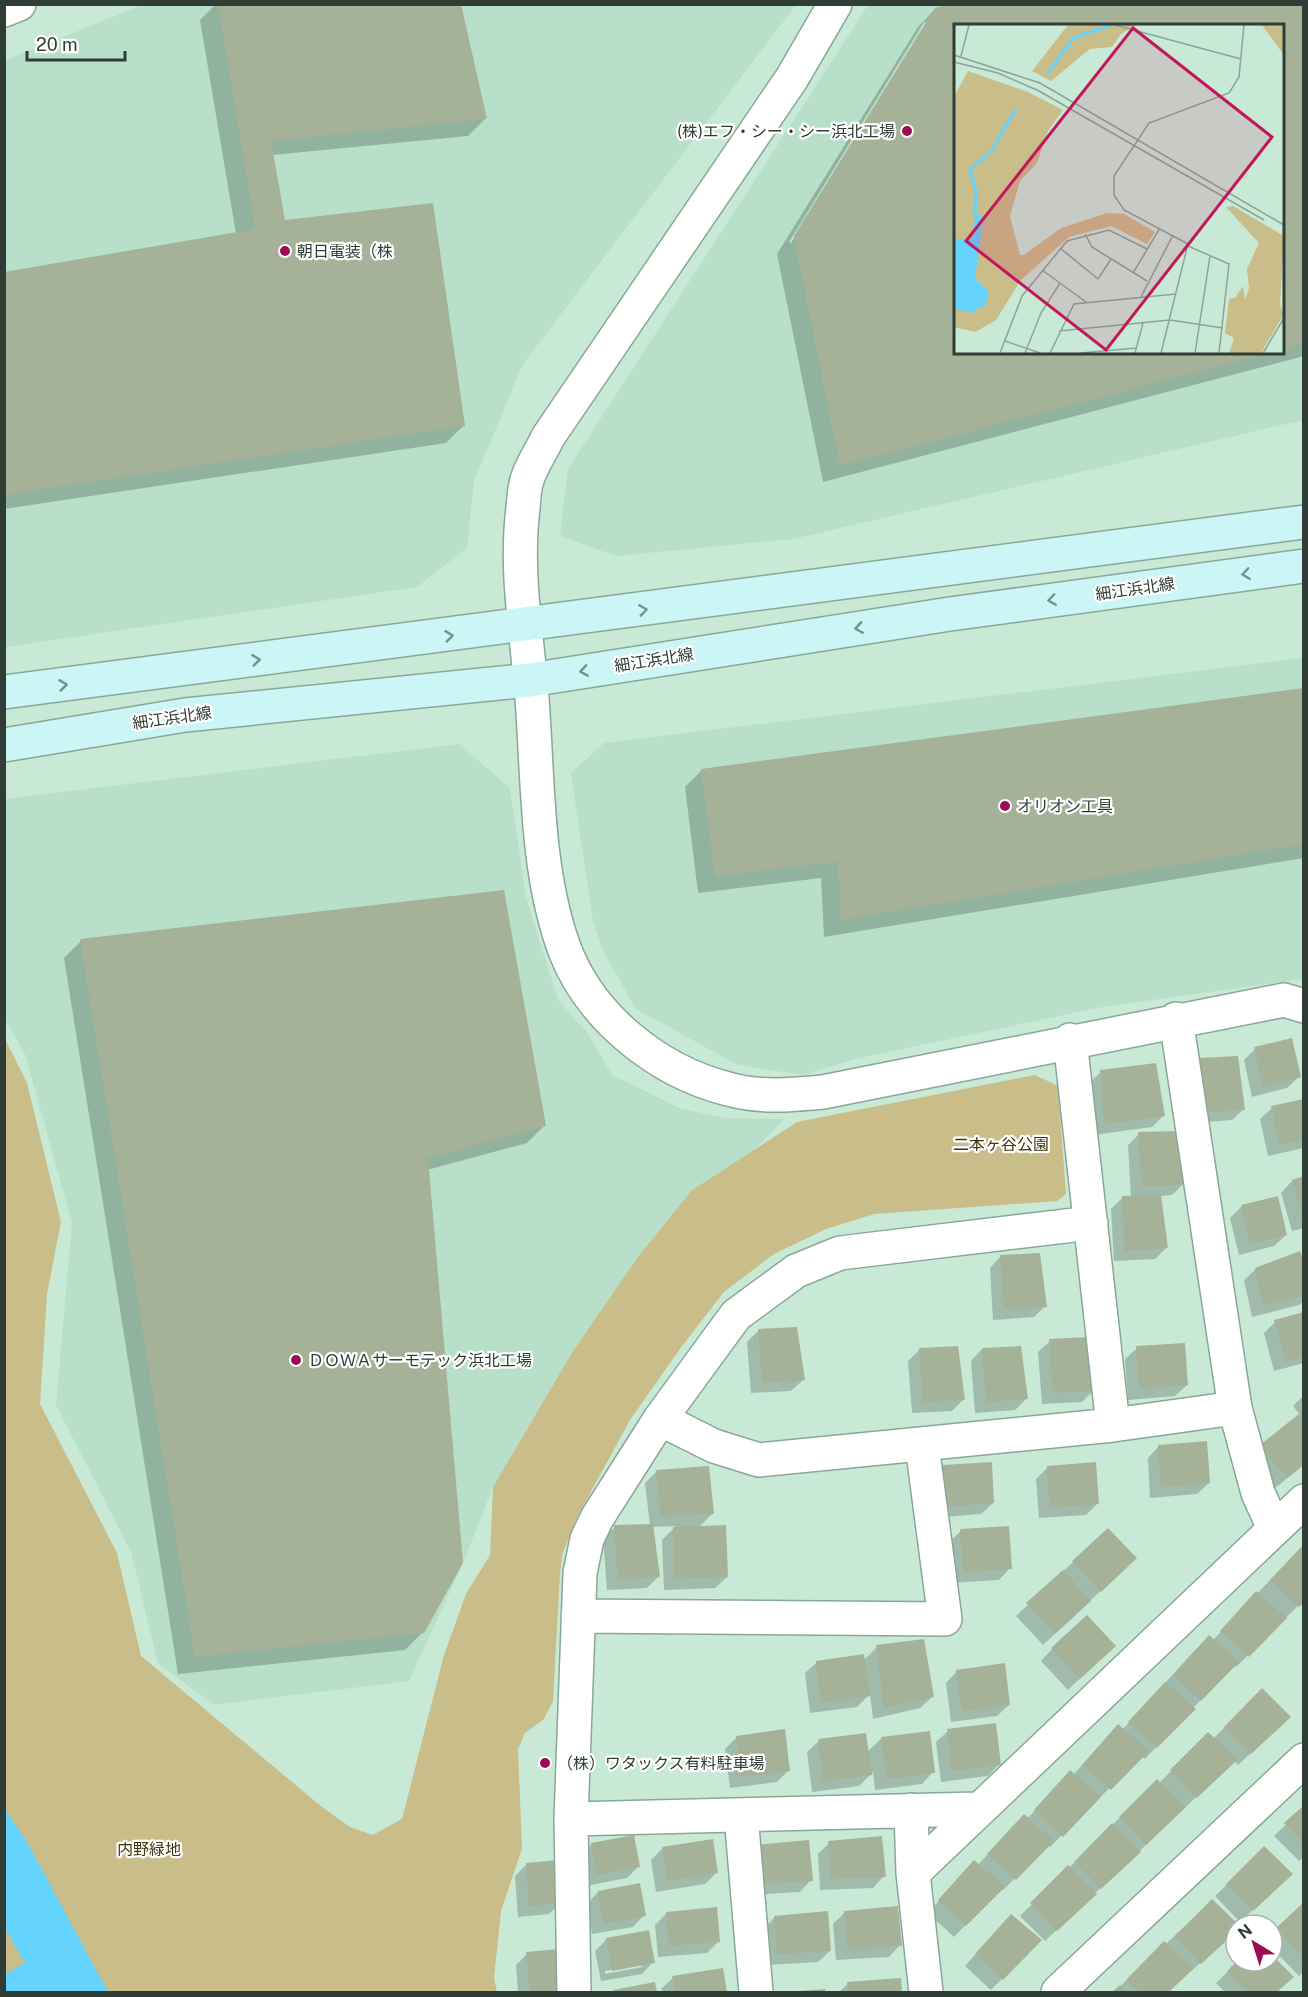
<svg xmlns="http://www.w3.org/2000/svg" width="1308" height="1997" font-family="'Public Sans','Noto Sans JP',sans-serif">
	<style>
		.built { fill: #b7dfc9; fill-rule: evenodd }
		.green { fill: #c9bd89 }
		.water { fill: #64d3fd }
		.shadow { fill: #0003; fill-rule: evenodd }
		.building { fill: #a5b297 }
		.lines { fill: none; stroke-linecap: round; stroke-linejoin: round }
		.minor-casing { stroke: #89a797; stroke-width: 36 }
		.tertiary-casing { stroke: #89a797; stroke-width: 36 }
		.secondary-casing { stroke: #89a797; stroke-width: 36 }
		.minor { stroke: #fff; stroke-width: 33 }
		.tertiary { stroke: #fff; stroke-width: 33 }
		.secondary { stroke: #cbf6f5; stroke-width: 33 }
		.oneway { stroke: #76908c }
		.poi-dot { fill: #9e0a53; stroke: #fff; stroke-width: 2 }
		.labels { text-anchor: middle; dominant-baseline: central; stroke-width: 4.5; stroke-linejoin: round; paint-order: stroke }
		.poi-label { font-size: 16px; fill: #303d36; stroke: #fff; text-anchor: start }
		.street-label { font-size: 16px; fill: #303d36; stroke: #fff }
		.park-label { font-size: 16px; fill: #3f360d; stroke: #fff }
		.inset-river { fill: none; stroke: #64d3fd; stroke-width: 3 }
		.inset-road { fill: none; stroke: #8ca497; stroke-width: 1.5 }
		.view { fill: #c2185b; fill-opacity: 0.15; stroke: #c2185b; stroke-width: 3 }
		.inset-edge { fill: none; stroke: #303d36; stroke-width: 3 }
	</style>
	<rect width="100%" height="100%" fill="#c9e9d7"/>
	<path class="built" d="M142,5h654l-273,359 -49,117 -7,67 -50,39 -412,60 -1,-586z
		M868,5h435v415l-510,119 -177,17 -56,-20 8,-67zM956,26h326v326h-326z
		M1303,658v321l-201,28 -247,52 -52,16 -65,-10 -102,-56 -33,-58 -10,-30 -22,-148 33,-30z
		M459,744l51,44 16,109 32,103 28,31 26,44 67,33 44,10 61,1 -42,44 -51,28 -53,66 -65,94 -80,136 -30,76 -54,118 -195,24 -56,-42 -27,-111 -75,-147 16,-182 -47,-169 -20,-35 -1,-220z"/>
	<path class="green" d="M4,1037l23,46 34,139 -14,72 -7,110 77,149 24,103 181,151 28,20 23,8 29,-16 42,-164 22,-61 24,-39 3,-68 80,-136 65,-94 53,-66 106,-69 238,-47 23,11 8,108 -9,7 -183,13 -48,15 -52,25 -50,38 -42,54 -52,74 -55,101 -13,35 -2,18 -7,127 -9,18 -19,14 -7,16 4,100 -21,62 -7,67 3,14h-492z"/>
	<path class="water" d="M4,1808l23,34 81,150h-103v-18l20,-11 -20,-34z"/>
	<path class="shadow" d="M216,4h244l25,115 -17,17 -196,19 11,66 180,205 -17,17 -442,66v-235l232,-40 -36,-214z
		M1304,4v352l-481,126 -46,-228 141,-227 17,-18zM924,22h3l-136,221 -2,-1zM956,26h326v326h-326z
		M1304,689v169l-480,79 -3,-59 -123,15 -13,-106 17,-17z
		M81,941l463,185 -17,17 -100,27 -4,462 -18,18 -227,24 -114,-716z
		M1255,1049l44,28 -12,11 -35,9 -8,-37z
		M1200,1059l44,50 -12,11 -40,3 -4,-52z
		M1101,1072l62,44 -11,11 -59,8 -4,-52z
		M1304,1100v48l-36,8 -8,-37 12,-11z
		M1139,1134l44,50 -11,11 -12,1 6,52 -11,11 -41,2 -3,-52 11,-11h9l-3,-53z
		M1304,1178v50l-12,3 -11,-38 11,-12z
		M1242,1206l44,29 -12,11 -35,9 -9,-37z
		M1001,1256l44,50 -11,11 -41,3 -3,-52z
		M1304,1268v33l-5,4 -47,12 -8,-37 12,-11z
		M1304,1313v50l-30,8 -10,-38 11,-11z
		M759,1330l44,50 -12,11 -40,2 -4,-51z
		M1050,1341l44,49 -12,12 -40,2 -4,-52z
		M1137,1348l50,37 -12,11 -47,4 -3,-41z
		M920,1349l44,50 -12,12 -40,2 -4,-52z
		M982,1349l44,50 -11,11 -40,3 -4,-52z
		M1304,1395v70l-29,23 -25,-31 50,-42 -7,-9z
		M1159,1446l50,37 -12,11 -47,4 -2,-40z
		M943,1466l50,37 -12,11 -47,4 -2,-40z
		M1048,1467l49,37 -11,11 -47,3 -3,-39z
		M657,1471l55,43 -14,14 29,49 -12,11 -51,2 -2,-50 14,-14 -24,1 7,49 -12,12 -40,2 -4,-52 12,-11 35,-1 -5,-43z
		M961,1531l49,37 -11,12 -47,3 -3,-41z
		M1295,1554l9,46 -68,67 -2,-2 -89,94 -3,-3 -92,91 -2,-2 -45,45 -2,-2 -47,49 -26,-24 35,-39 15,-9 34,-38 15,-8 32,-35 14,-9 34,-37 15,-8 75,-82 16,-8z
		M1073,1562l50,8 -80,75 -27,-29z
		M877,1647l55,50 -12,11 -47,11 -3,-25 -13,13 -47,6 -5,-40 12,-11 47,-2z
		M1052,1649l50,8 -34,33 -27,-29z
		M957,1671l52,34 -12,11 -46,6 -5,-39z
		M1262,1690l16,38 -40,37 -4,-4 -189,180 -25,-25 137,-135 2,2 49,-49 5,5z
		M948,1731l51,33 -11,12 -47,6 -5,-40z
		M737,1737l51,34 -11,11 -47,6 -5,-39z
		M882,1738l51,34 -11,12 -47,6 -2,-18 -14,14 -47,6 -5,-40 12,-11 48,11z
		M1304,1807v50l-5,4 -25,-25z
		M829,1843l55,33 -11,12 -53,2 -2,-36z
		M592,1844l46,23 -11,11 -41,8 -5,-30z
		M756,1846l55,34 -11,12 -53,3z
		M663,1848l53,25 -11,11 -49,8 -5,-32z
		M1264,1848l15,37 -39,37 -25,-26z
		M526,1865l35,38 -12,11 -31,3 -3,-41z
		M598,1892l46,23 -11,12 -41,7 -5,-30z
		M1212,1901l25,24 -1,5 -8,9 -61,53h-53z
		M1304,1904v67l-5,5 -27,-28v-14z
		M845,1912l55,33 -11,12 -53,3 -3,-36z
		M667,1913l52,28 -12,12 -49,4 -3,-32z
		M775,1917l55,34 -12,11 -52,3 -3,-36z
		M1000,1927l39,14 -48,49 -26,-24z
		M607,1939l46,23 -11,12 -41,7 -6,-30zM642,1964v3l-37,7v-3z
		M527,1954l34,38h-43l-2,-27z
		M1272,1957l19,20 -15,15h-51l-9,-9 23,-22h33z
		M722,1970l3,22h-63l-1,-3 12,-11z
		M899,1979l2,13h-62l9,-8z
		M654,1984l2,8h-44l1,-1z"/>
	<path class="building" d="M218,4h243l26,115 -216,22 14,79 148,-17 32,223 -461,69v-223l251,-43z
		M947,4h357v340l-22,6v-324h-326v326l313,1 -429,113 -46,-230 141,-228z
		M1304,688v156l-463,76 -3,-58 -123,14 -14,-107z
		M504,890l42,236 -118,32 35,405 -39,70 -229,24 -115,-718z
		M1292,1038l9,39 -38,9 -9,-39z
		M1238,1056l7,54 -42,2 -4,-54z
		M1156,1063l9,53 -61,8 -4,-54z
		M1304,1099v41l-24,5 -9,-39z
		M1178,1131l7,53 -43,3 -4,-55z
		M1304,1176v43h-1l-11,-39z
		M1161,1195l7,53 -43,3 -3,-55z
		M1278,1196l9,39 -37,9 -9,-39z
		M1300,1251l4,12v33l-41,10 -8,-38z
		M1040,1253l7,54 -43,2 -4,-54z
		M1304,1312v44l-18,5 -12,-41z
		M797,1327l8,53 -43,3 -4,-54z
		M1088,1337l7,54 -42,2 -4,-54z
		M1185,1343l3,42 -49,4 -3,-43z
		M958,1346l7,54 -42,2 -4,-54z
		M1021,1346l7,53 -42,3 -4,-54z
		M1299,1414l5,6v44l-17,14 -27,-33z
		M1207,1441l3,42 -49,4 -3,-42z
		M992,1462l2,41 -49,4 -2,-42z
		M1096,1462l3,42 -49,4 -3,-42z
		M709,1466l5,48 -53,2 -5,-46z
		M653,1524l7,53 -42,3 -4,-55z
		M726,1525l2,52 -54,2 -1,-52z
		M1009,1526l3,43 -49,3 -3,-43z
		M1108,1528l29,30 -36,34 -29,-31z
		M1304,1544v58l-5,5 -29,-27z
		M1063,1570l28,31 -36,33 -29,-31z
		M1256,1591l31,27 -38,39 -29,-26z
		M1087,1615l29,31 -36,33 -29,-31z
		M1209,1635l30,27 -38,39 -28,-26z
		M924,1639l10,58 -50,11 -8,-63z
		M864,1654l6,42 -49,7 -5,-42z
		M1005,1663l5,42 -48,6 -6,-41z
		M1165,1682l31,27 -39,39 -29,-26z
		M1262,1688l29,29 -40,37 -27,-27z
		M996,1723l5,42 -49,6 -5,-42z
		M1118,1724l31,27 -38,39 -29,-25z
		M785,1729l5,42 -49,6 -5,-41z
		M930,1731l5,42 -48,6 -6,-42z
		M1208,1732l29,28 -40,38 -27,-28z
		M866,1733l6,42 -49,6 -5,-42z
		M1070,1770l31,27 -38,40 -29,-27z
		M1157,1779l29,28 -40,38 -27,-28z
		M1304,1805v38l-20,-20z
		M1024,1814l30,27 -38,39 -29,-26z
		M1112,1823l29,29 -40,37 -27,-27z
		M634,1835l6,32 -43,8 -6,-32z
		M882,1836l4,41 -55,2 -3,-38z
		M713,1839l5,34 -50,8 -6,-34z
		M809,1840l4,41 -55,3 -3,-39z
		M1264,1846l29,28 -40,37 -27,-27z
		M559,1860l4,43 -34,3 -3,-43z
		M974,1860l31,27 -39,39 -28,-26z
		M1068,1865l29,29 -40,37 -27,-28z
		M640,1883l6,33 -43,8 -5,-33z
		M1212,1899l27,26h-3v7l-35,32 -27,-27z
		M1304,1902v55l-28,-29z
		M898,1906l4,40 -55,3 -3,-38z
		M717,1907l3,35 -51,4 -3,-34z
		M828,1911l3,40 -54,3 -3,-38z
		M1011,1914l31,26 -39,40 -28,-26z
		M649,1930l6,33 -43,8 -6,-33z
		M1164,1941l29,28 -24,23h-30l-13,-12z
		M560,1949l4,43h-34l-4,-40z
		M1272,1955l22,22 -17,15h-29l-21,-21 10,-10h35z
		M723,1968l4,24h-52l-3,-16z
		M901,1978l1,14h-54l-1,-10z
		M655,1982l2,10h-44v-2z
		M1120,1985l7,7h-15z
		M825,1989l1,3h-27v-1z"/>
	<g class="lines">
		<g class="minor-casing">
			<path id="minor" d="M4,10l15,-6
				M1176,1019l59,389 23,85 16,35
				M1070,1040l43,385
				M660,1419l54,27 45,14 354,-35 122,-17
				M578,1616l367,3 -23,-174
				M911,1810l2,63
				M741,1815l15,177
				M571,1819l406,-10
				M574,1992l-3,-173 9,-246 7,-34 10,-21 63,-99 76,-104 60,-44 44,-18 251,-30
				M926,1992l-13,-119 391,-372
				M1058,1992l246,-232"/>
		</g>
		<g class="tertiary-casing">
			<path id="tertiary" d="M835,4l-43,74 -244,359c-6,13 -15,26 -20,40 -4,9 -4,22 -5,31 -8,65 4,126 9,190 6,81 4,170 31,247 25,71 94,126 165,144 31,9 63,6 95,3l461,-92 20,6"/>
		</g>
		<g class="secondary-casing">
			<path id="secondary" d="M4,692l1300,-170
				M4,745l181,-30 345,-35 420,-66 354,-48"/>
		</g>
		<use href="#minor" class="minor"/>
		<use href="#tertiary" class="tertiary"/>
		<use href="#secondary" class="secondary"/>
	</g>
	<defs><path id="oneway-chevron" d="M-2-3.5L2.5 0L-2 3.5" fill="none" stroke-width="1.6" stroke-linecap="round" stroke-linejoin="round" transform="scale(1.5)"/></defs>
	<g class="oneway">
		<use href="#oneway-chevron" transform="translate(1246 574) rotate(172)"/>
		<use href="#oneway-chevron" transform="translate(1052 600) rotate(172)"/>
		<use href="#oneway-chevron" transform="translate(643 610) rotate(-8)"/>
		<use href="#oneway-chevron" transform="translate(859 628) rotate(171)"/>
		<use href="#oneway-chevron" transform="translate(449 636) rotate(-7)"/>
		<use href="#oneway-chevron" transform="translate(256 660) rotate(-7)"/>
		<use href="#oneway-chevron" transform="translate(584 671) rotate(171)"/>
		<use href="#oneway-chevron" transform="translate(63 685) rotate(-7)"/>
	</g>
	<g class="poi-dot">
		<circle cx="907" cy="131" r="6"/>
		<circle cx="285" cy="251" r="6"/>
		<circle cx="1005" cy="806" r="6"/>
		<circle cx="296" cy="1360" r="6"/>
		<circle cx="545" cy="1763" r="6"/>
	</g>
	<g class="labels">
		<g class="poi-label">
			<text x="895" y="131" text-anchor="end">(株)エフ・シー・シー浜北工場</text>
			<text x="297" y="251">朝日電装（株</text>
			<text x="1017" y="806">オリオン工具</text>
			<text x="308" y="1360">ＤＯＷＡサーモテック浜北工場</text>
			<text x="557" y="1763">（株）ワタックス有料駐車場</text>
		</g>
		<g class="street-label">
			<text transform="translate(1135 589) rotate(-8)">細江浜北線</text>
			<text transform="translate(654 660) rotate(-9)">細江浜北線</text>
			<text transform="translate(172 718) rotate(-8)">細江浜北線</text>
		</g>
		<g class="park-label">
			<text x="1001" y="1144">二本ヶ谷公園</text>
			<text x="149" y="1849">内野緑地</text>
		</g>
	</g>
	<g transform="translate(954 24)">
		<rect width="330" height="330" fill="#c9e9d7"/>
		<path d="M114,1h68l-15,9 -9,13 -22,2 -39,32 -19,-10zM308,1h22v30zM14,47l60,21 35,18 -15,21 -11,32 -17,18 -10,35 10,39h4l37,-27 46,-15 17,1 31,18 -8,12 -36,-18 -42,11 -48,43 -25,40 -21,12 -21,-5v-230zM279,182l51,30 -4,69 4,9 -23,39h-32l5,-15 -9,-5 4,-34 6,-1 8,-12 2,14 4,-12 -2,-19 12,-26 -33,-36z" fill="#c9bd89"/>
		<path d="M25,190l4,6 -8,59 14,13 -5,16 -6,-1 -5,6 -19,-5v-69h18l3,-23z" fill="#64d3fd"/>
		<path class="inset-river" d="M93,50l26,-36 38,-13M21,192l1,-25 -6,-21 22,-20 24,-41"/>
		<path class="inset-road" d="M161,1l126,34M0,31l86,28 244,142M7,32l8,-31M0,38l44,11 41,18 225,129M131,210l7,13 55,34M234,222l41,18 -10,89M106,224l38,31 13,-20M88,246l44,32M179,249l27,-45M187,273l32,-62M105,307l111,-11 53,8M51,317l35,12M46,329l22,-57 45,-55 42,-11 38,19M71,329l16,-40 19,-30M96,329l24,-49 102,-10M127,329l55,-5M181,329l8,-30M207,329l27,-109 -64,-34 -10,-15v-19l35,-53 80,-30 10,-16 5,-52M241,329l15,-97M309,329l21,-35"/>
		<path class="view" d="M179,4l139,109 -166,213 -140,-109z"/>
		<rect width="330" height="330" class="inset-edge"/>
	</g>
	<rect width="1308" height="1997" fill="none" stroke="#303d36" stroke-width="12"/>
	<g transform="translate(1254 1943) rotate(322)"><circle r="28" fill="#ffffff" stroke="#acb1af" stroke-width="1.5"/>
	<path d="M0-4.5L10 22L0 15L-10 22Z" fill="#9e0a53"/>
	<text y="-9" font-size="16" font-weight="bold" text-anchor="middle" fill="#303d36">N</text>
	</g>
	<path d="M27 51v9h98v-9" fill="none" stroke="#303d36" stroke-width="3"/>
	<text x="36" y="51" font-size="18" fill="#303d36" stroke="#ffffff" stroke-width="4.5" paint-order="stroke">20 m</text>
</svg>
